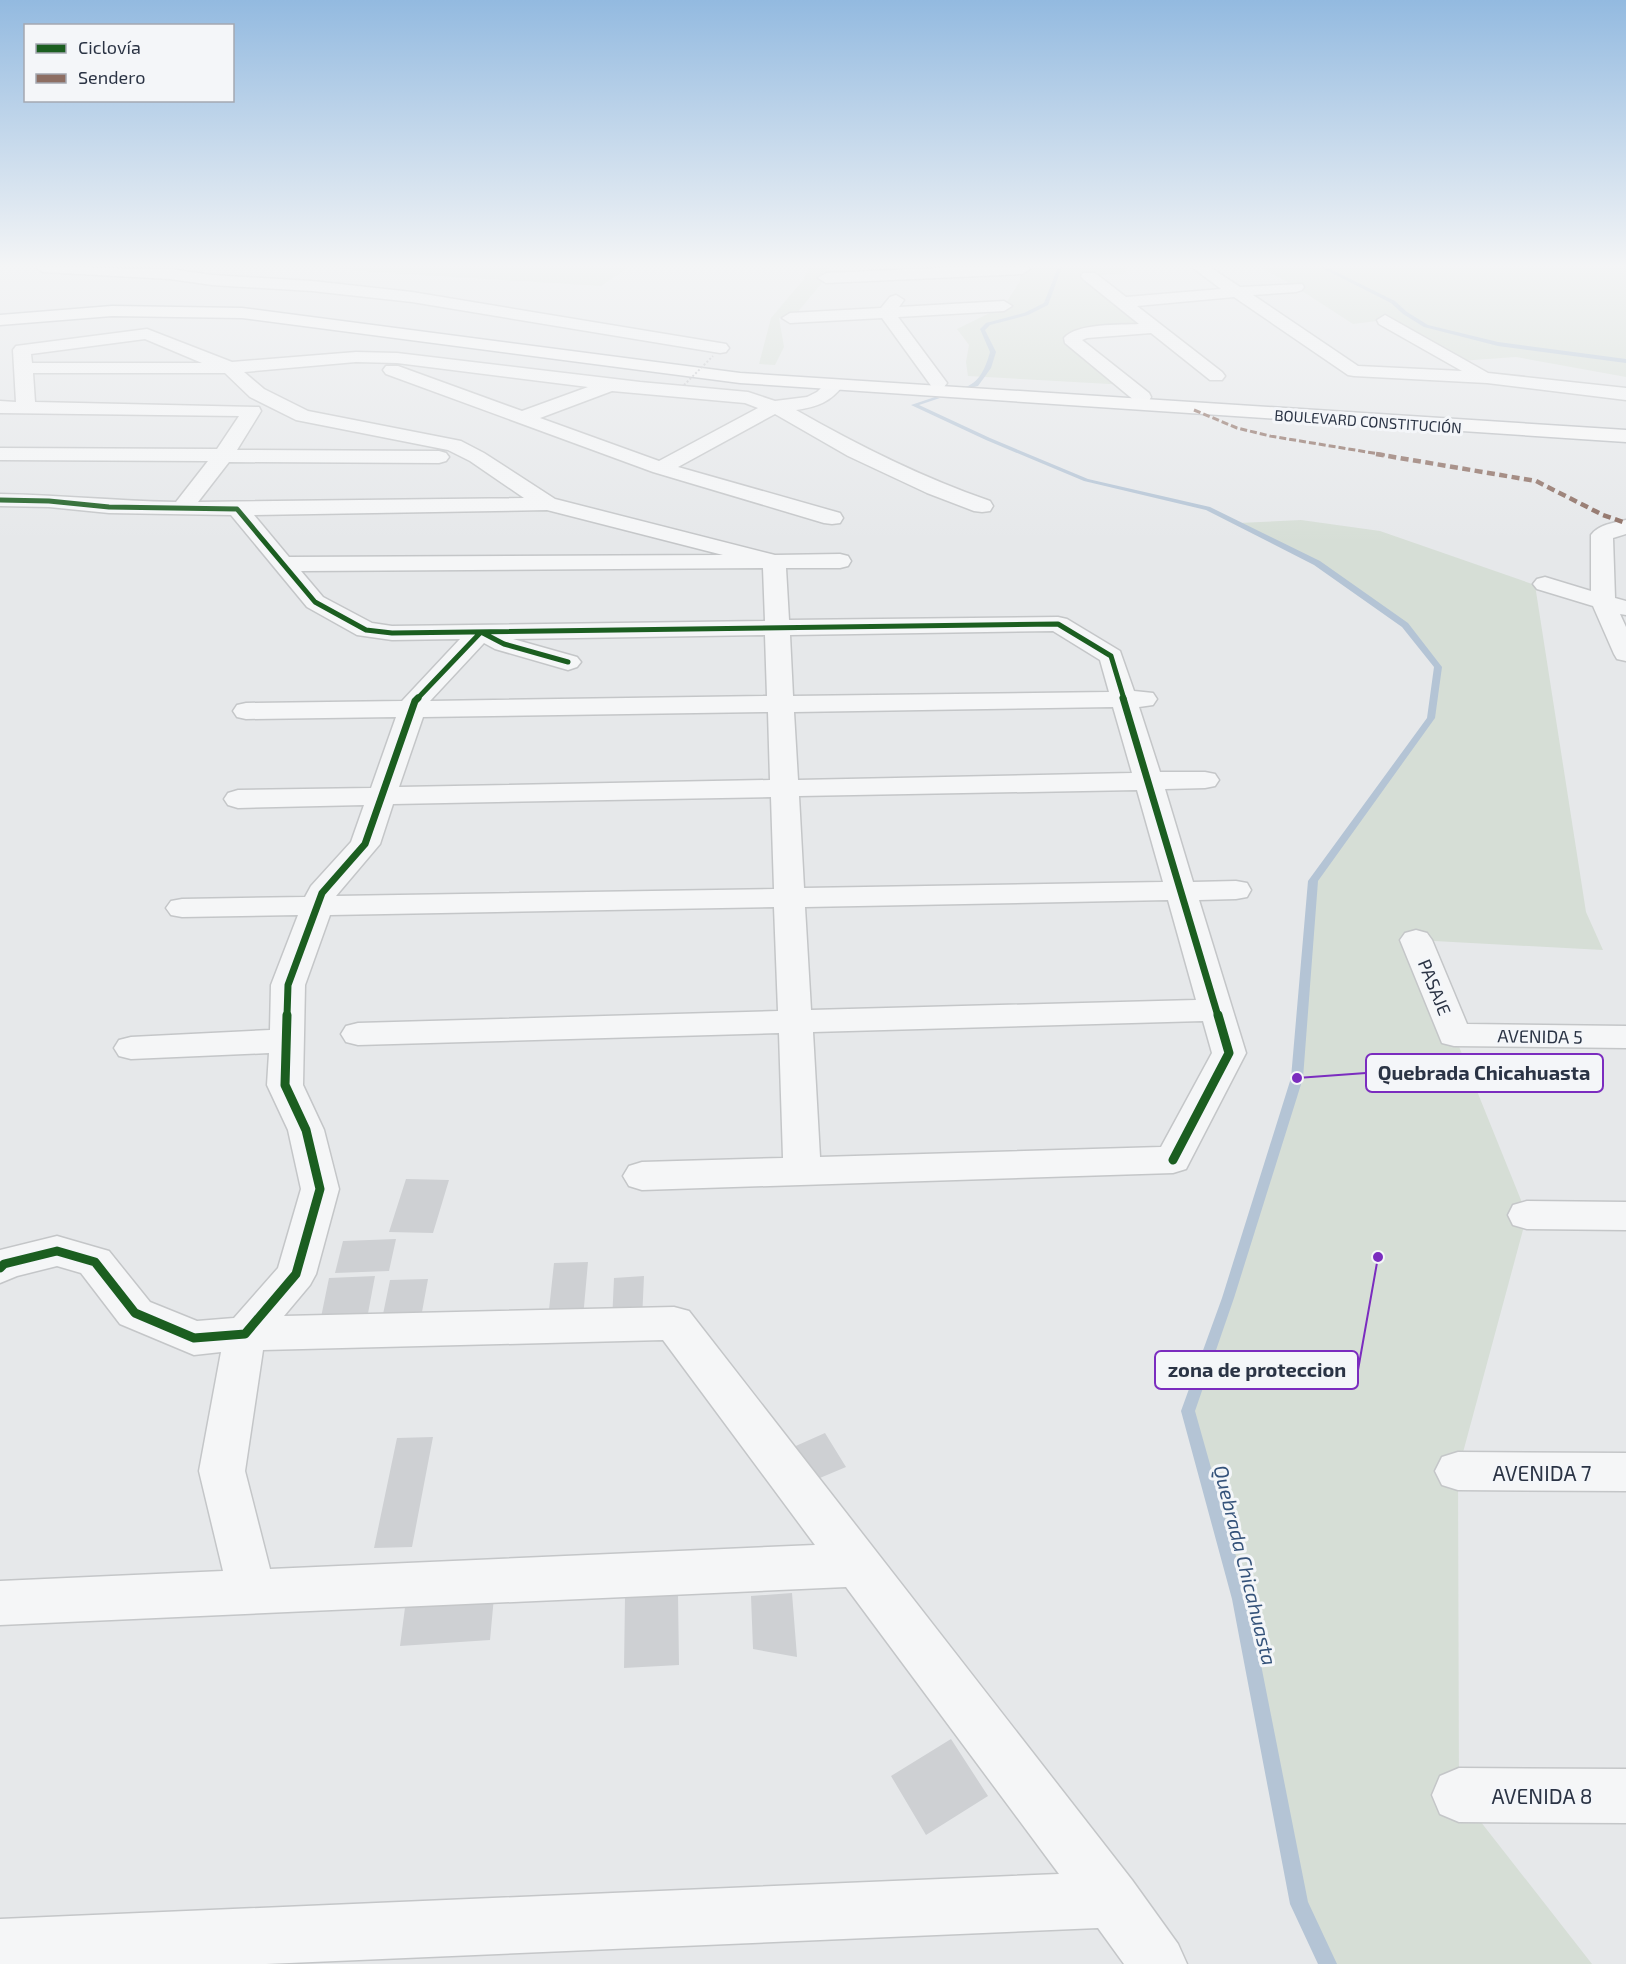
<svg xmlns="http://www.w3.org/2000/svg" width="1626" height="1964" font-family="'Exo 2',sans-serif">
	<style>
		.green { fill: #d6ded6 }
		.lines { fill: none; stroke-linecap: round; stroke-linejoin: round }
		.stream { fill: #b4c4d5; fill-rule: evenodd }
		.building { fill: #ced0d3 }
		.minor-casing { stroke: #c4c6c8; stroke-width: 3 }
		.highway-casing { stroke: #b8bbbf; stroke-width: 3 }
		.minor { fill: #f5f6f7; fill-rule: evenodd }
		.highway { fill: #f8f8f8; fill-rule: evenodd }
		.path-bridge { stroke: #c5c6ca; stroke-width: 2; stroke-dasharray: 2 2; stroke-linecap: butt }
		.quiet-far1 { stroke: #8d6e63; stroke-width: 3; stroke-dasharray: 7 3; stroke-linecap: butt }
		.quiet { stroke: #8d6e63; stroke-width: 4.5; stroke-dasharray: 8 4.5; stroke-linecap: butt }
		.cycleway-far2-casing { stroke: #f4f6f9; stroke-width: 8 }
		.cycleway-far1-casing { stroke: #f4f6f9; stroke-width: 10 }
		.cycleway-casing { stroke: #f4f6f9; stroke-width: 13 }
		.cycleway-far2 { stroke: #1b5e20; stroke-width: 5 }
		.cycleway-far1 { stroke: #1b5e20; stroke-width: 7 }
		.cycleway { stroke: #1b5e20; stroke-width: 9 }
		.labels { text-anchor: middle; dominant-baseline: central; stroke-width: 6; stroke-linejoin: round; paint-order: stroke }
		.far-street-label { font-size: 15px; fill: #2b3445; stroke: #f4f6f9 }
		.street-label { font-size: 18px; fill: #2b3445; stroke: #f4f6f9 }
		.water-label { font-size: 20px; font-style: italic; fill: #34527a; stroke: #f4f6f9 }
		.near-street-label { font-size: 21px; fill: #2b3445; stroke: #f4f6f9 }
		.leader { fill: none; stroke: #7b2cbf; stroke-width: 2 }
		.callout-dot { fill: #7b2cbf; stroke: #f4f6f9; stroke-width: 2 }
		.callout { fill: #f4f6f9; stroke: #7b2cbf; stroke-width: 2 }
		.callout-label { font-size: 20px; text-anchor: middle; font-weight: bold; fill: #2b3445 }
	</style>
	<rect width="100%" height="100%" fill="#e6e8ea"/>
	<path class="green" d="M330,267h299l-28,19 -230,-14z
		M809,267h19l-2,11 -30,36 -17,4 5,29 -9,18 -16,-1 12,-46 33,-39z
		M1020,267h103l6,6 -39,3 64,52 -81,10 54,47 -159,-9 -2,-14 3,-17 -12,-16 47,-23 16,-25z
		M1260,267h366v94l-98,-13 98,14v15l-110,-20 -57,4 -74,-41 -32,4 -57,-37z
		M1301,520l79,11 155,54 51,327 17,38 -187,-10 111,275 -69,256 1,323 133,170h-264l-29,-60 -59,-305 -52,-188 40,-113 69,-220 16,-197 118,-163 7,-51 -33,-42 -88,-62 -79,-40z"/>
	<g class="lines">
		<path class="stream" d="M1058,267h4l-14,38 -20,10 -38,10 -5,5 11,22 -5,16 -13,18 -12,3v-2c15,-6 20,-21 24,-35l-10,-23 6,-6 38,-10 20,-10z
			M1320,267h6l69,34 12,11 21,13 70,17 128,17v4l-128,-17 -74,-19 -21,-13 -12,-11z
			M935,397l5,1 -21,7 71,33 98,41 122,28 110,54 88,62 34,44 -7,51 -117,163 -15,197 -69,220 -39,113 53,188 60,303 29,62h-19l-28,-60 -58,-305 -51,-188 41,-113 69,-220 17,-197 119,-163 7,-51 -32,-40 -88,-62 -108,-55 -122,-29 -98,-41 -75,-35z"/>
	</g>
	<path class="building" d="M406,1179l43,1 -16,53 -44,-1z
		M396,1239l-7,32 -54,2 8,-32z
		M588,1262l-5,56 -35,1 6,-56z
		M375,1276l-9,48 -47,3 10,-49z
		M644,1276l-2,44 -30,2 2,-44z
		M428,1279l-8,44 -39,1 9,-44z
		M825,1433l21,34 -38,16 -19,-34z
		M433,1437l-21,110 -38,1 23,-110z
		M495,1586l-5,54 -90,6 7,-54z
		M792,1593l5,64 -44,-8 -2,-53z
		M678,1594l1,71 -55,3 1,-70z
		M951,1739l37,57 -62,39 -35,-59z"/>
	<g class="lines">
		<g class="minor-casing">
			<path id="minor" d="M35,267l135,2 42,6 100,6 100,11 308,51 6,1 3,4 -3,4 -6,1 -308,-51 -100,-11 -100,-6 -42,-6 -127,-7z
				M962,267h66l2,2 -8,5 -196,9 -8,-5 8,-5z
				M1192,267h18l30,20 62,-3 2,3 -2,3 -6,2 -43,3 105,71 104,5 -83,-47 -2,-4 8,-5 103,58 138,15v12l-139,-17 -133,-7 -6,-1 -114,-78 -97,9 85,66 3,4 -3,4h-12l-59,-47 -64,5 -5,2 67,53 2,4 -2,4h-14l-70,-58 -1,-5c12,-15 57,-13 75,-14l-56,-45 -2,-3 2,-3h12l31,24 95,-8z
				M896,295l8,5 -5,7 105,-6 8,5 -8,5 -106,6 49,66 -3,4h-12l-50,-69 -92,5 -8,-5 8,-5 91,-5 9,-11z
				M147,329l85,33 124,-10 41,1 243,29 108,10 27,9 32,-4 10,-5 12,-12h12l3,4c-13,18 -27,23 -48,26 63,36 125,67 194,91l3,5 -3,5 -8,1 -8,-1 -47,-18 -79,-37 -73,-42 -97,53 162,46 3,5 -3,5 -8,1 -8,-1 -171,-51 -267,-98 -3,-4 3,-4h12l124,45 66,-24 -191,-24 -41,-1 -112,10 20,17 44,22 153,30 23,12 71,46 220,56 65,-1 8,2 3,5 -3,5 -8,2h-54l3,52 269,-3 9,2 53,32 14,40 19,2 4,6 -4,6 -14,2 21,65h45l10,2 4,6 -4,6 -10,2 -40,1 28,93 43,-1 11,2 4,7 -4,7 -11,2 -37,1 47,153 -60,116 -13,4 -531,17 -13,-4 -6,-10 6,-10 13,-4 141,-4 -4,-125 -421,12 -12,-3 -5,-8 5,-8 12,-3 420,-12 -4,-104 -444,8 -25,70 -2,100 21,45 15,59 -23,85 -6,11 -26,31 390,-9 15,4 443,569 46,64 9,20h-63l-26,-36 -832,36h-266v-45l1059,-45 -213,-287 -846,38v-44l223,-10 -24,-100 22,-119 -27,3 -74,-31 -39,-51 -24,-7 -40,10 -17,7v-33l57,-14 38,11 14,4 41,51 47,19 37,-3 44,-50 23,-79 -13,-59 -21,-45 2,-32 -138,6 -12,-3 -5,-8 5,-8 12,-3 139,-7 1,-45 27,-70 -116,2 -11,-2 -5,-7 5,-7 11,-2 123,-2 6,-11 40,-44 13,-37 -126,3 -10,-3 -4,-6 4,-6 10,-3 133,-2 25,-71 -150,2 -9,-2 -4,-6 4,-6 9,-2 156,-2 58,-62 -68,1 -35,-5 -50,-28 -76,-92 -122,-2 -60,-6 -49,-1v-12c59,1 117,7 176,8l32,-41 -208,-1v-12l217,1 22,-33 -239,-3v-12l16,1 -3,-52 3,-4zM145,339l57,24h-170l-1,-9zM33,373h192l25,24 46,23 152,30 22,11 54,37 -326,4 31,-40 210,1 7,-2 3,-4 -3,-4 -7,-2 -202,-1 24,-39 -2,-4 -224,-5zM612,391l133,12 13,5 -99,53 -119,-43zM547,510l176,45 -434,2 -35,-42zM763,568l2,53 -373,5 -20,-3 -49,-26 -22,-26zM1053,631l47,29 9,32 -316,4 -3,-61zM765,635l2,61 -337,5 54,-58 11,6 73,21 9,-3 4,-5 -4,-5 -64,-18zM1113,707l19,66 -334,7 -4,-68zM768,712l2,68 -371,7 24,-70zM1137,790l26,92 -359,6 -5,-92zM771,797l3,92 -438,7 44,-52 13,-40zM1168,900l28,100 -385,10 -6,-103zM1203,1021l9,32 -51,94 -341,10 -7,-125zM663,1340l152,205 -545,24 -25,-98 18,-121z
				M1626,520v14l-13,4 2,60 11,3v14l-6,-1 6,13v34l-9,-2 -3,-5 -21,-48 -56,-17 -4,-5 4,-5 8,-2 46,14v-56c8,-11 23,-12 35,-15z
				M1416,930l11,3 5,7 35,84 159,2v22l-172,-2 -12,-3 -42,-103 5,-7z
				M1527,1201l99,1v28l-99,-1 -14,-4 -5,-10 5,-10z
				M1458,1452l168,1v38l-168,-1 -16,-5 -7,-14 7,-14z
				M1459,1768l167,1v54l-167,-1 -19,-8 -8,-19 8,-19z"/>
		</g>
		<g class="highway-casing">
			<path id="highway" d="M112,306l130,2 498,65 886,57v12l-886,-59 -498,-65 -130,-2 -112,9v-10z"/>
		</g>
		<use href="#minor" class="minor"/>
		<use href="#highway" class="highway"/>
		<path class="path-bridge" d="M684,385l29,-29"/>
		<path class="quiet-far1" d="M1194,410l43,18 33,8 115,19"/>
		<path class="quiet" d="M1376,454l160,27 67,34 23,8"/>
		<g class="cycleway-far2-casing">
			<path id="cycleway-far2" d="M0,500l49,1 60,6 128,2 78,93 51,28 26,3 666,-9 53,32 13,43
				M417,699l64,-67 23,12 64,18"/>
		</g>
		<g class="cycleway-far1-casing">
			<path id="cycleway-far1" d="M1123,698l95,318
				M287,1016l1,-31 34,-92 43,-49 50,-143 3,-3"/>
		</g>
		<g class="cycleway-casing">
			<path id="cycleway" d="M1173,1160l56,-107 -11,-38
				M0,1268l4,-4 53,-13 38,11 40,51 59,25 51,-4 51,-60 24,-85 -14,-59 -21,-45 2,-70"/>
		</g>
		<use href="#cycleway-far2" class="cycleway-far2"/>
		<use href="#cycleway-far1" class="cycleway-far1"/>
		<use href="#cycleway" class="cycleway"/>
	</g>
	<linearGradient id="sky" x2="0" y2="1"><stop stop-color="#93bae0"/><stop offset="0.49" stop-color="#f4f5f6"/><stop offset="1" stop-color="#f4f5f6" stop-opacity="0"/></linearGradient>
	<rect width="1626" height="542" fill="url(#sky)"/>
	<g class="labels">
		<g class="far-street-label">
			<text transform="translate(1368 421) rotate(4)">BOULEVARD CONSTITUCIÓN</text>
		</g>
		<g class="street-label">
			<text transform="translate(1435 987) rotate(68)">PASAJE</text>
			<text transform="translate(1540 1036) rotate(1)">AVENIDA 5</text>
		</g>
		<g class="water-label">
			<text transform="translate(1246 1565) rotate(76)">Quebrada Chicahuasta</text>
		</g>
		<g class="near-street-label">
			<text x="1542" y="1472">AVENIDA 7</text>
			<text x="1542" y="1795">AVENIDA 8</text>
		</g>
	</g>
	<path class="leader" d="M1297 1078L1366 1073M1378 1257L1358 1370"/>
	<g class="callout-dot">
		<circle cx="1297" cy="1078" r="6"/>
		<circle cx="1378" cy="1257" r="6"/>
	</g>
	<g class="callout">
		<rect x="1366" y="1054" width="237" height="38" rx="6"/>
		<rect x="1155" y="1351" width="203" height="38" rx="6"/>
	</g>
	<g class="callout-label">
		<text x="1484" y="1080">Quebrada Chicahuasta</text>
		<text x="1257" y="1377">zona de proteccion</text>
	</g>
	<rect x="24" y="24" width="210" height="78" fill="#f4f6f9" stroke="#a4a8b1" stroke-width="1.5"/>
	<rect x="36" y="44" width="30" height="9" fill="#1b5e20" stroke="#a4a8b1" stroke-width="1.5"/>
	<text x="78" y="54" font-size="18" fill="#2b3445">Ciclovía</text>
	<rect x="36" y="74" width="30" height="9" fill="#8d6e63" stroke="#a4a8b1" stroke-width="1.5"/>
	<text x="78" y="84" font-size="18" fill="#2b3445">Sendero</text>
</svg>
